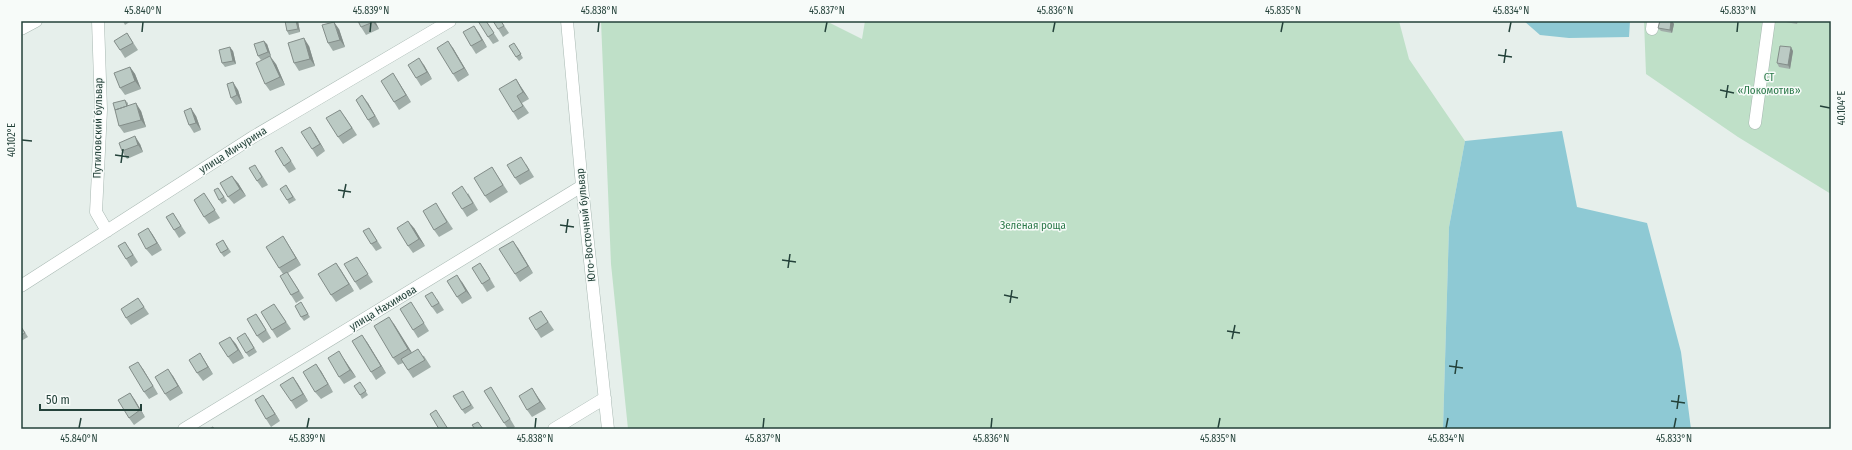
<svg xmlns="http://www.w3.org/2000/svg" width="1852" height="450" font-family="'Fira Sans Condensed',sans-serif">
	<style>
		.green { fill: #bfe0c8 }
		.water { fill: #8ec9d4 }
		.lines { fill: none; stroke-linecap: round; stroke-linejoin: round }
		.minor-casing { stroke: #a8b8b2; stroke-width: 13 }
		.minor { stroke: #fff; stroke-width: 12 }
		.wall { fill: #a1aea9 }
		.shaded-wall { fill: #838d89 }
		.building { fill: #bbcac4; stroke: #838d89 }
		.ticks { fill: none; stroke: #24423a; stroke-width: 1.5 }
		.labels { text-anchor: middle; dominant-baseline: central; stroke-width: 3; stroke-linejoin: round; paint-order: stroke }
		.park-label { font-size: 11px; fill: #2d7a4b; stroke: #f7fbf9 }
		.street-label { font-size: 11px; fill: #24423a; stroke: #f7fbf9 }
		.neatline { fill: none; stroke: #24423a; stroke-width: 1.5 }
		.ticks-label { font-size: 10px; text-anchor: middle; fill: #24423a }
	</style>
	<rect width="100%" height="100%" fill="#e6efeb"/>
	<path class="green" d="M601,21h225l36,18 3,-18h534l10,38 56,82 -16,86 -6,202h-815l-17,-165z
		M1644,21h187v173l-93,-57 -92,-63z"/>
	<path class="water" d="M1524,21h106l-1,16 -60,1 -29,-3z
		M1562,131l15,76 70,16 34,129 10,77h-248l6,-202 16,-86z"/>
	<g class="lines">
		<g class="minor-casing">
			<path id="minor" d="M98,21l3,89 -5,102 11,19
				M567,21l15,165 26,243
				M21,29l15,-8
				M1652,29l1,-8
				M1755,123l14,-102
				M21,286l232,-149 197,-116
				M184,429l398,-243
				M554,429l51,-31"/>
		</g>
		<use href="#minor" class="minor"/>
	</g>
	<path class="wall" d="M123,21h8l-6,4z
		M285,21h13l2,11 -11,3 -2,-4z
		M322,21h8l-7,1z
		M375,21l4,8 -13,6 -5,-8z
		M486,21l13,20 -6,3 -5,-7z
		M493,21h8l8,12 -6,4z
		M1660,21h12l2,3 -2,9 -11,-2 -3,-3z
		M1785,21h13l-1,3 -11,-2z
		M474,26l13,21 -11,7 -5,-8z
		M339,29l6,18 -12,4 -5,-8z
		M127,33l11,17 -13,8 -5,-8z
		M267,44l4,12 -10,4 -3,-4z
		M309,46l6,20 -16,5 -5,-8z
		M516,46l7,12 -4,3 -3,-4z
		M453,48l16,27 -11,7 -5,-8z
		M233,51l3,13 -11,3 -3,-4z
		M1793,51l-3,18 -11,-2 -2,-4z
		M276,64l9,21 -15,6 -5,-7z
		M424,65l8,14 -11,7 -5,-8z
		M130,67l5,7 6,15 -16,6 -5,-7z
		M516,79l13,20 -7,4 7,10 -11,7 -5,-8z
		M398,81l13,21 -12,8 -5,-8z
		M238,90l4,13 -6,2 -5,-7z
		M125,100l3,3v3l13,5 5,16 -22,6 -5,-7z
		M368,103l12,21 -7,4 -5,-8z
		M196,116l5,14 -7,3 -5,-8z
		M345,117l12,18 -14,9 -5,-7z
		M315,134l10,17 -8,6 -5,-8z
		M140,144l3,8 -16,7 -5,-8z
		M287,154l9,15 -7,4 -5,-7z
		M526,164l8,13 -14,8 -5,-7z
		M492,167l16,25 -18,11 -5,-7z
		M260,172l8,13 -6,3 -5,-7z
		M238,183l8,13 -12,8 -6,-7z
		M286,185l10,15 -7,4 -2,-4z
		M218,188l9,13 -5,3 -3,-4z
		M468,193l10,17 -11,7 -5,-8z
		M209,201l11,17 -11,6 -5,-7z
		M441,211l12,18 -14,8 -5,-7z
		M173,213l13,20 -7,5 -5,-8z
		M148,228l14,22 -10,6 -6,-7z
		M369,228l13,20 -6,3 -5,-7z
		M414,228l11,18 -12,7 -5,-7z
		M283,236l18,29 -13,8 16,25 -8,5 -5,-8 -8,-21 -4,-6z
		M223,240l8,12 -7,5 -3,-4z
		M518,248l15,25 -13,9 -5,-8z
		M130,249l8,13 -7,5 -5,-8z
		M357,257l16,25 -13,8 -5,-8z
		M336,263l18,28 -18,11 -5,-7z
		M480,263l15,24 -8,5 -5,-8z
		M462,282l10,16 -10,6 -5,-7z
		M138,298l11,16 -18,11 -5,-7z
		M437,299l7,11 -7,4 -5,-7z
		M303,306l7,11 -6,4 -3,-4z
		M416,310l13,21 -11,7 -5,-8z
		M279,311l12,18 -14,9 -5,-8z
		M541,311l13,19 -13,8 -5,-8z
		M256,314l15,24 -8,5 -6,-7z
		M394,324l18,29 12,3 7,11 -18,11 -10,-15 -5,2 -5,-7z
		M21,326l7,11 -7,4z
		M230,337l14,21 -11,6 -5,-7z
		M248,337l9,15 -8,5 -3,-4z
		M367,342l19,31 -10,7 -5,-8z
		M200,353l13,21 -10,7 -6,-8z
		M344,359l12,18 -12,7 -5,-7z
		M143,369l15,25 -9,5 -5,-7z
		M321,371l12,21 -12,7 -6,-7z
		M173,376l10,17 -13,8 -5,-7z
		M293,377l15,24 -12,8 -5,-8z
		M360,382l8,13 -6,4 -2,-4z
		M532,388l14,21 -14,8 -5,-7z
		M463,391l11,17 -9,6 -3,-4z
		M130,393l15,24 -11,8 -5,-7z
		M263,395l17,26 -9,6 -5,-8z
		M496,395l19,32 -3,2h-4l-4,-6z"/>
	<path class="shaded-wall" d="M296,21h2l2,11 -2,-3z
		M373,21h2l4,8 -6,-7z
		M1671,21h1l2,3 -2,9 -2,-3z
		M334,22l5,7 6,18 -5,-7z
		M474,26l5,7 8,14 -5,-7z
		M304,38l5,8 6,20 -5,-7z
		M264,41l3,3 4,12 -3,-4z
		M448,41l5,7 16,27 -5,-7z
		M230,47l3,4 3,13 -3,-3z
		M1791,47l2,4 -3,18 -2,-4z
		M270,56l6,8 9,21 -5,-8z
		M419,58l5,7 8,14 -5,-7z
		M130,67l5,7 6,15 -6,-8z
		M393,73l5,8 13,21 -5,-7z
		M516,79l5,8 8,12 -6,-7z
		M233,82l5,8 4,13 -5,-8z
		M362,95l6,8 12,21 -5,-8z
		M136,103l5,8 5,16 -5,-7z
		M191,108l5,8 5,14 -5,-7z
		M340,110l5,7 12,18 -5,-7z
		M310,127l5,7 10,17 -5,-7z
		M135,136l5,8 3,8 -5,-7z
		M232,176l6,7 8,13 -6,-7z
		M408,221l6,7 11,18 -6,-7z
		M148,228l5,7 9,15 -5,-7z
		M283,236l5,8 13,21 -5,-7z
		M513,241l5,7 15,25 -5,-7z
		M336,263l5,7 13,21 -5,-7z
		M480,263l5,7 10,17z
		M457,275l5,7 10,16 -6,-7z
		M256,314l5,7 10,17z
		M389,317l5,7 20,32 -6,-7z
		M362,335l5,7 19,31 -5,-7z
		M230,337l6,7 8,14 -6,-8z
		M339,351l5,8 12,18 -6,-7z
		M200,353l5,8 8,13 -5,-7z
		M138,362l5,7 15,25z
		M316,364l5,7 12,21 -5,-8z
		M168,369l5,7 10,17 -5,-7z
		M293,377l5,7 10,17 -5,-7z
		M532,388l5,8 9,13 -6,-7z
		M130,393l5,7 10,17 -5,-7z
		M263,395l5,7 12,19 -5,-7z"/>
	<path class="building" d="M285,21h11l2,8 -11,2z
		M358,21h15v1l-12,5z
		M478,21h8l8,12 -6,4z
		M493,21h8l3,5 -6,3z
		M1660,21h11l-1,9 -12,-2z
		M334,22l6,18 -12,3 -6,-18z
		M474,26l8,14 -11,6 -8,-14z
		M127,33l6,10 -13,7 -6,-9z
		M304,38l6,21 -16,4 -6,-20z
		M264,41l4,11 -10,4 -4,-12z
		M448,41l16,27 -11,6 -16,-26z
		M514,43l7,11 -5,3 -7,-11z
		M1780,46l11,1 -3,18 -11,-2z
		M230,47l3,14 -11,2 -3,-13z
		M270,56l10,21 -15,7 -9,-21z
		M419,58l8,14 -11,6 -8,-13z
		M130,67l5,14 -15,7 -6,-15z
		M393,73l13,22 -12,7 -13,-21z
		M516,79l7,13 -6,4 6,10 -10,6 -14,-23z
		M233,82l4,13 -6,3 -4,-14z
		M362,95l13,21 -7,4 -12,-20z
		M125,100l2,6 -12,4 -2,-7z
		M136,103l5,17 -22,6 -4,-16z
		M191,108l5,15 -7,2 -5,-14z
		M340,110l12,18 -14,9 -12,-19z
		M310,127l10,17 -8,5 -11,-17z
		M135,136l3,9 -16,6 -3,-8z
		M282,147l9,14 -7,5 -9,-15z
		M521,157l8,13 -14,8 -8,-13z
		M255,165l7,12 -5,4 -8,-13z
		M492,167l11,18 -18,11 -11,-18z
		M232,176l8,13 -12,8 -8,-14z
		M286,185l7,12 -6,3 -7,-11z
		M462,186l11,17 -11,6 -10,-16z
		M218,188l6,9 -5,3 -5,-10z
		M204,193l11,17 -11,7 -10,-17z
		M436,203l11,19 -13,8 -11,-19z
		M173,213l8,13 -7,4 -8,-13z
		M408,221l11,18 -11,7 -11,-18z
		M148,228l9,15 -11,6 -8,-15z
		M369,228l8,13 -6,3 -8,-13z
		M283,236l13,22 -17,10 -13,-21z
		M223,240l5,9 -7,4 -5,-9z
		M513,241l15,25 -13,8 -16,-25z
		M125,242l8,13 -7,4 -8,-13z
		M357,257l11,17 -13,8 -11,-18z
		M336,263l13,21 -18,11 -13,-21z
		M480,263l10,16 -8,5 -10,-16z
		M287,272l12,19 -8,4 -11,-19z
		M457,275l9,16 -9,6 -10,-16z
		M432,292l7,11 -7,4 -7,-11z
		M138,298l6,9 -18,11 -5,-9z
		M301,302l7,12 -7,3 -6,-11z
		M411,302l13,21 -11,7 -13,-21z
		M274,304l12,18 -14,8 -11,-18z
		M541,311l7,11 -12,8 -7,-12z
		M256,314l10,16 -9,6 -10,-17z
		M389,317l19,32 -15,9 -19,-32z
		M21,327l4,6 -4,2z
		M245,333l9,15 -8,5 -9,-15z
		M362,335l19,31 -10,6 -19,-31z
		M230,337l8,13 -10,7 -9,-14z
		M418,349l7,11 -17,10 -7,-11z
		M339,351l11,19 -11,7 -11,-19z
		M200,353l8,14 -11,6 -8,-13z
		M138,362l15,24 -9,6 -15,-25z
		M316,364l12,20 -13,8 -12,-20z
		M168,369l10,17 -13,8 -10,-17z
		M293,377l10,17 -12,7 -11,-16z
		M360,382l6,9 -6,4 -6,-9z
		M491,387l19,32 -6,4 -20,-32z
		M532,388l8,14 -13,8 -8,-14z
		M463,391l8,14 -9,5 -9,-14z
		M130,393l10,17 -11,8 -11,-18z
		M263,395l12,19 -9,5 -11,-19z
		M436,410l12,19h-9l-9,-15z
		M478,422l5,7h-8l-3,-4z
		M213,427l1,2h-5z"/>
	<path class="ticks" d="M142,32l1,-10M370,32l1,-10M598,32l1,-10M825,32l2,-10M1053,32l2,-10M1281,32l2,-10M1509,32l2,-10M1737,32l1,-10M1498,55l14,2M1504,63l2,-14M1720,90l14,3M1726,98l2,-13M1820,106l10,2M22,140l10,1M115,155l14,2M121,163l2,-14M338,190l13,2M343,198l3,-14M560,225l14,2M566,233l2,-14M782,260l14,2M788,268l2,-14M1004,295l14,3M1010,303l2,-13M1227,331l13,2M1232,339l3,-14M1449,366l14,2M1455,374l2,-14M1671,401l14,2M1677,409l2,-14M79,428l2,-10M307,428l2,-10M535,428l1,-10M763,428l1,-10M991,428l1,-10M1218,428l2,-10M1446,428l2,-10M1674,428l2,-10"/>
	<g class="labels">
		<g class="park-label">
			<text x="1769" y="77">СТ<tspan x="1769" dy="13">«Локомотив»</tspan></text>
			<text x="1033" y="225">Зелёная роща</text>
		</g>
		<g class="street-label">
			<text transform="translate(98 128) rotate(-89)">Путиловский бульвар</text>
			<text transform="translate(233 150) rotate(-32)">улица Мичурина</text>
			<text transform="translate(586 225) rotate(-96)">Юго-Восточный бульвар</text>
			<text transform="translate(383 308) rotate(-31)">улица Нахимова</text>
		</g>
	</g>
	<rect width="1852" height="450" fill="none" stroke="#f7fbf9" stroke-width="44"/>
	<path d="M40 404v6h101v-6" fill="none" stroke="#24423a" stroke-width="2"/>
	<text x="46" y="404" font-size="12" fill="#24423a" stroke="#f7fbf9" stroke-width="3" paint-order="stroke">50 m</text>
	<rect x="22" y="22" width="1808" height="406" class="neatline"/>
	<g class="ticks-label">
		<text x="143" y="14">45.840°N</text>
		<text x="371" y="14">45.839°N</text>
		<text x="599" y="14">45.838°N</text>
		<text x="827" y="14">45.837°N</text>
		<text x="1055" y="14">45.836°N</text>
		<text x="1283" y="14">45.835°N</text>
		<text x="1511" y="14">45.834°N</text>
		<text x="1738" y="14">45.833°N</text>
		<text transform="translate(1841 108) rotate(-90)" y="4">40.104°E</text>
		<text transform="translate(11 140) rotate(-90)" y="4">40.102°E</text>
		<text x="79" y="442">45.840°N</text>
		<text x="307" y="442">45.839°N</text>
		<text x="535" y="442">45.838°N</text>
		<text x="763" y="442">45.837°N</text>
		<text x="991" y="442">45.836°N</text>
		<text x="1218" y="442">45.835°N</text>
		<text x="1446" y="442">45.834°N</text>
		<text x="1674" y="442">45.833°N</text>
	</g>
</svg>
